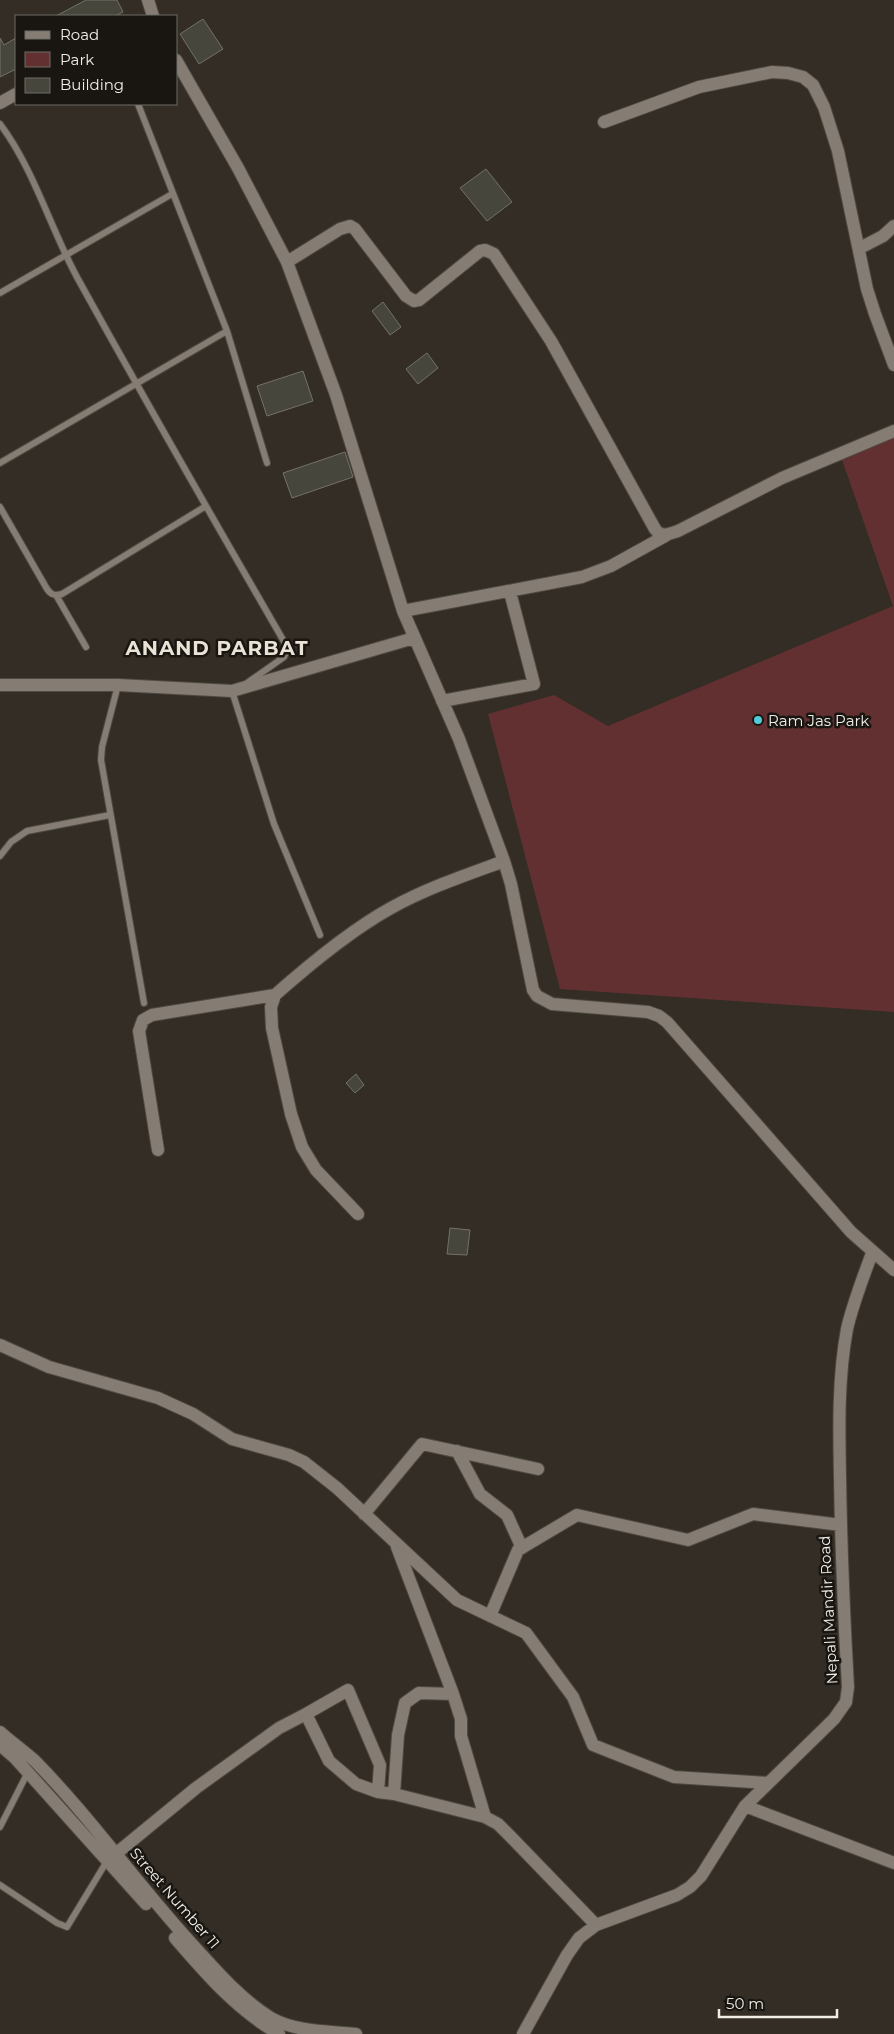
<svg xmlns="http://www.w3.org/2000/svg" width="894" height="2034" font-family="Montserrat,sans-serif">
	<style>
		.green { fill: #633031 }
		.building { fill: #47463c; stroke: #747267 }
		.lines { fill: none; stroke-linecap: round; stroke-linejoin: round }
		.service-casing { stroke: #4e4942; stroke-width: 8 }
		.minor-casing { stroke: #4e4942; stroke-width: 14 }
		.service { stroke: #857d74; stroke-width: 6 }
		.minor { stroke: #857d74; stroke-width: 12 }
		.poi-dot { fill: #52cbd8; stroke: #191612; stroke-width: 2 }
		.labels { text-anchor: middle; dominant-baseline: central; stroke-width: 5; stroke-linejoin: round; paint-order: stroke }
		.poi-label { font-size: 15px; fill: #f0ece6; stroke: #191612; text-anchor: start }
		.street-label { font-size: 15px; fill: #f0ece6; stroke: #191612 }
		.district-label { font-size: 20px; font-weight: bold; letter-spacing: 1px; fill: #eae2d7; stroke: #191612 }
	</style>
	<rect width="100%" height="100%" fill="#332d25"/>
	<path class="green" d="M894,436v576l-334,-23 -72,-275 66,-19 54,31 285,-120 -53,-152z"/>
	<path class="building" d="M86,0h31l6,12 -8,4h-59z
		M203,19l20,30 -24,15 -19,-30z
		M0,38l4,7 12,-7v31l-16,8z
		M486,169l26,33 -25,19 -27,-33z
		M383,302l18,25 -11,8 -18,-24z
		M427,353l11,15 -20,16 -12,-15z
		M303,371l10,30 -46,15 -10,-30z
		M345,452l8,25 -61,21 -9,-25z
		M356,1074l8,11 -9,8 -9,-10z
		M450,1228l20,2 -3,25 -20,-1z"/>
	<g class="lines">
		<g class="service-casing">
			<path id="service" d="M0,124c34,45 51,106 78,155 68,123 138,245 208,366l1,6 -3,6 -37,26
				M0,293l172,-99
				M227,331l40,132
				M0,463l227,-132 -89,-227
				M0,507l47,82c4,6 8,7 15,5l144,-88
				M56,595l30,52
				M118,685l-16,62 -1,13 43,243
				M232,691l42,133 46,111
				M0,856l11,-14 16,-11 83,-16
				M0,1827l28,-55
				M0,1885l57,38 10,4 40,-66"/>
		</g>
		<g class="minor-casing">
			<path id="minor" d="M148,0l5,16
				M176,60l62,108 49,94 49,133 67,216 56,128 45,122 7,23 22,106 4,6 15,8 96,8 11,4 8,6 184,210 43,38
				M0,103l16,-9
				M604,122l95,-35 73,-15 16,1 15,4 10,8 11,22 14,44 29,138 8,25 19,51
				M860,248l23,-12 11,-10
				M287,262l53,-33 10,-3 5,3 51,67 8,5 5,-1 61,-49 5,-1 9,4 57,87 104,188c6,9 14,5 23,2l104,-53 112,-47
				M403,611l179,-34 29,-11 56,-31
				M0,685h118l114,6 182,-53
				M442,701l92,-17 -24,-92
				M158,1150l-19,-119 4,-11 9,-5 123,-20
				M358,1214l-42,-44 -14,-23 -11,-33 -19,-86 -1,-21 4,-12c35,-31 76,-65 116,-87 36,-20 75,-33 113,-47
				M0,1345l49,22 109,31 35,16 39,25 57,16 15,7 33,26 120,112 69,33 47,64 20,48 81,32 94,6
				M457,1451l23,43 27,21 15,33
				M364,1514l58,-70 116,25
				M397,1547l56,147 8,25v17l24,81
				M490,1616l28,-66 59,-35 111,25 65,-26 88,11
				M306,1714l42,-24 32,75 -2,27
				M0,1732c11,10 24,19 35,29 56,57 102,123 156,182 24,26 49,56 80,75 25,14 57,13 85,16
				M0,1745l15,13 131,146
				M394,1794l4,-59 7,-32 14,-10 34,1
				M745,1806l149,57
				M107,1861l89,-73 83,-60 27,-14 23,47 27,23 22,8 16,2 91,23 13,7 12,12 86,89
				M175,1938c31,36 62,72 104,96
				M523,2034l44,-79 12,-17 17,-13 81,-30 13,-8 11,-11 44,-70 89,-87 12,-17 2,-15c-4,-70 -7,-140 -8,-210 -1,-49 -2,-100 7,-148 6,-26 16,-51 25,-76"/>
		</g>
		<use href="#service" class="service"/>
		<use href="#minor" class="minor"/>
	</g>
	<circle class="poi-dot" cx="758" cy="720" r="5"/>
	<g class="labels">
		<g class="poi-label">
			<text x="768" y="720">Ram Jas Park</text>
		</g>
		<g class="street-label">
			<text transform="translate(828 1610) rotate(-93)">Nepali Mandir Road</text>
			<text transform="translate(175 1898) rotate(49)">Street Number 11</text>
		</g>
		<g class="district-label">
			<text x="217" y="648">ANAND PARBAT</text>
		</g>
	</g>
	<rect x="15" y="15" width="162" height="90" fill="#191612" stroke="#6f6c67"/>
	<rect x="25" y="31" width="25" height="8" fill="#857d74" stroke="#6f6c67"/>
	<text x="60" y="40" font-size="15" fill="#f0ece6">Road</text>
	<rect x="25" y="52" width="25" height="15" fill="#633031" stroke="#6f6c67"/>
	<text x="60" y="65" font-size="15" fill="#f0ece6">Park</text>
	<rect x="25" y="78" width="25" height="15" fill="#47463c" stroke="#6f6c67"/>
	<text x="60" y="90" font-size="15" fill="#f0ece6">Building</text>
	<path d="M719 2009v8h118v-8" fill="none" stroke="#f0ece6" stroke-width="2.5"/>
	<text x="726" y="2009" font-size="15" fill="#f0ece6" stroke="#191612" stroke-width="4" paint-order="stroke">50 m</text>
</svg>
